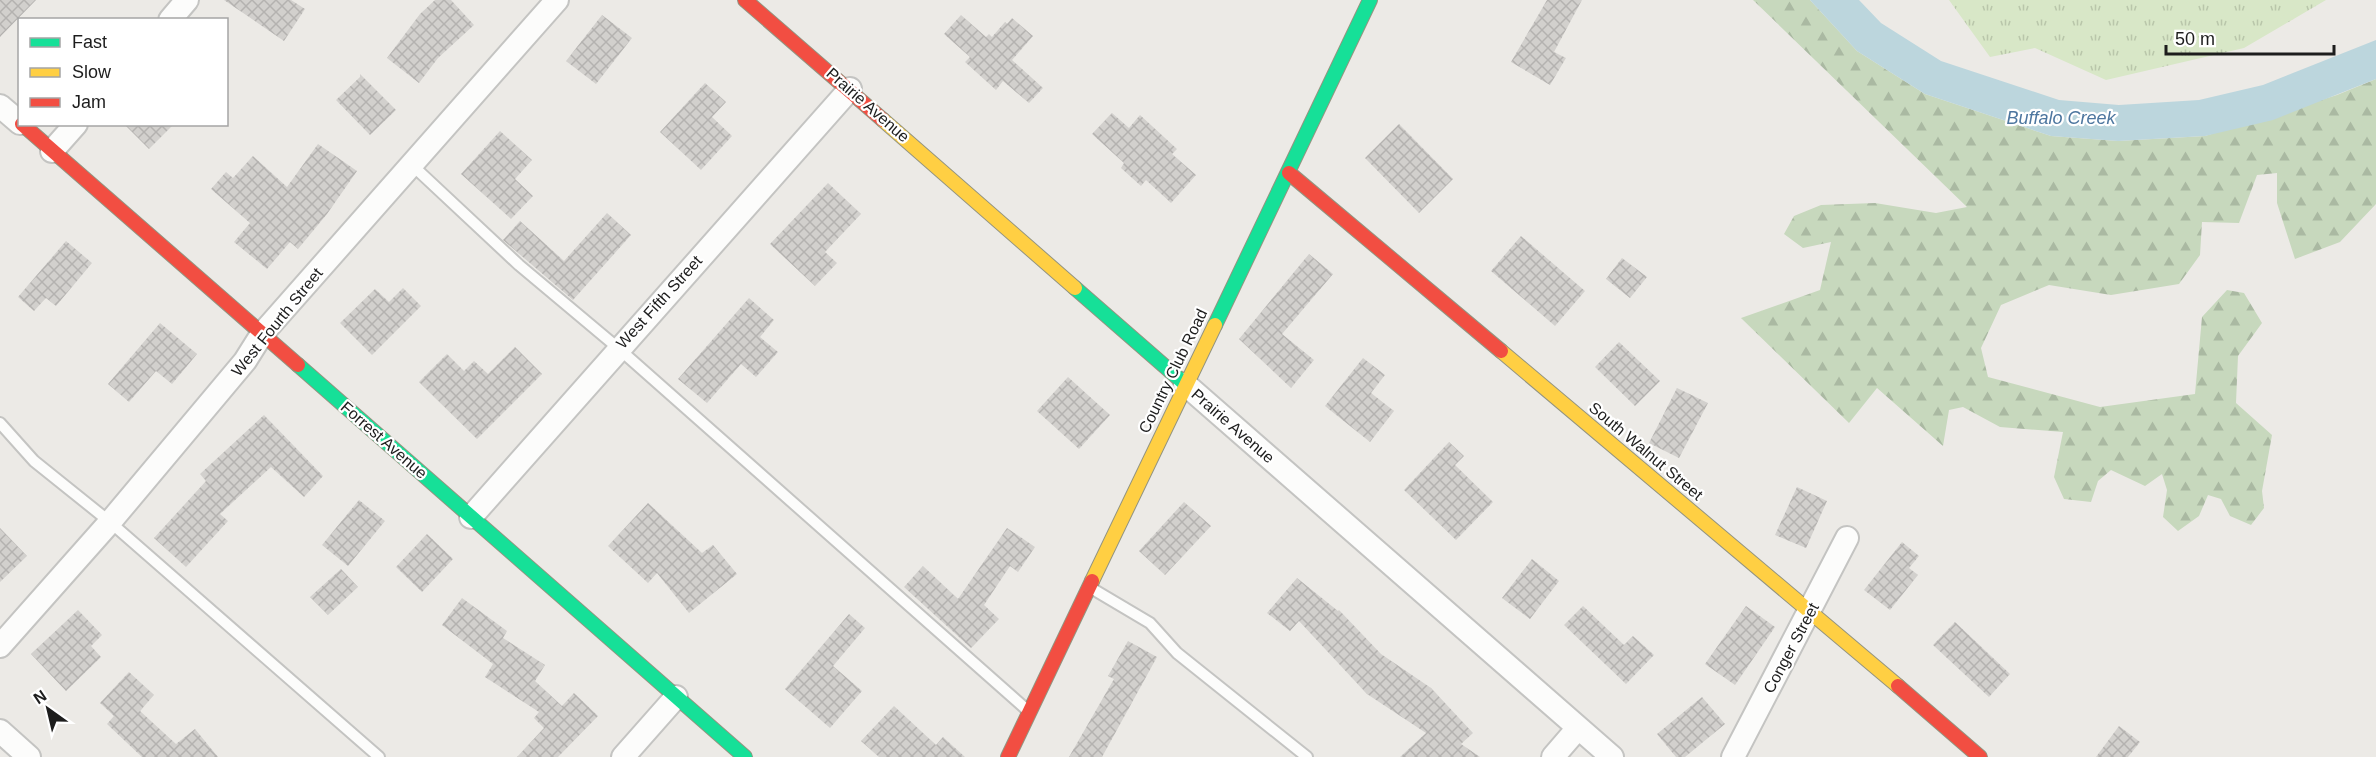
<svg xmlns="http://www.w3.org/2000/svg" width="2376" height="757" font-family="Arial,sans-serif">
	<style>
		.grass { fill: url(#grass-tufts) }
		.forest { fill: url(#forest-firs) }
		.water { fill: #bcd6dd }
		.building { fill: url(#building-cross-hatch) }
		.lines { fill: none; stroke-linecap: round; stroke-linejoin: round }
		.lane-casing { stroke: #c4c4c2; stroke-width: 14 }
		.street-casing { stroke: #c4c4c2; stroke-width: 26 }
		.fast-casing { stroke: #939480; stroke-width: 16 }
		.slow-casing { stroke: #939480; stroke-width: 16 }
		.jam-casing { stroke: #939480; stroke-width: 16 }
		.lane { stroke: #fcfcfb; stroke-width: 10 }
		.street { stroke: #fcfcfb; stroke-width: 22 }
		.fast { stroke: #16e098; stroke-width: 14 }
		.slow { stroke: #ffcf43; stroke-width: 14 }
		.jam { stroke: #f24e42; stroke-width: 14 }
		.labels { text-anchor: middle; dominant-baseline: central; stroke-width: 4.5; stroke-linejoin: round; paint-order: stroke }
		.street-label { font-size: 16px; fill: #1d1d1d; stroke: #fff }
		.water-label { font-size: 18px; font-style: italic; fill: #4d769f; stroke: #fff }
	</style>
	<defs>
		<pattern id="grass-tufts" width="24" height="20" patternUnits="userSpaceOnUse" patternTransform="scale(1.5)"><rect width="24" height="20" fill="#d8e7c7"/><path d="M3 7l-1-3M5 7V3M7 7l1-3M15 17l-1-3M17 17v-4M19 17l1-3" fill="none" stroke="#b9c6aa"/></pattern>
		<pattern id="forest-firs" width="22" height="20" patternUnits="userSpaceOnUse" patternTransform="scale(1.5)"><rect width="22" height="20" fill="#c7d8bd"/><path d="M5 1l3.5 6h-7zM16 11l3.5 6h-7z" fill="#aab9a2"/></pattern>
		<pattern id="building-cross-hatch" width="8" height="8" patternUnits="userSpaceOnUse" patternTransform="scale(1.5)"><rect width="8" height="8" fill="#d2d0cd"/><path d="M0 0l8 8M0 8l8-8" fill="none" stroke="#b4b2b0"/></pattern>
	</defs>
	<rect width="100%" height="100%" fill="#eceae6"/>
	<path class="grass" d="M1949,0h377l-82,48 -138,32 -71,-32 -45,9z"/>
	<path class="forest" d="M1753,0h57l47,51 68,43 126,42 67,5 87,-5 132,-41 39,-16v125l-36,38 -45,17 -18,-56v-30l-20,2 -18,48 -37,-1 -2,33 -21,29 -68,11 -62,-10 -48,20 -20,43 7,29 112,30 95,-13 7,-77 25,-27 17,3 18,30 -24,33 -2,47 36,32 -10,56 2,17 -13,17 -21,-9 -9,-17 -13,-4 -9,21 -21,15 -15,-14 4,-27 -5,-16 -17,12 -34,-16 -13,11 -7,21 -27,-3 -10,-22 9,-45 -63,-5 -37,-20 -14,3 -6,36 -66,-58 -28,35 -108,-105 79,-28 11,-48 -28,6 -19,-14 10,-18 27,-11 54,-2 61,10 31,-6z"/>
	<path class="water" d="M1810,0h49l22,23 60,38 118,39 60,5 80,-5 64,-15 113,-45v39l-103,41 -68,16 -87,5 -67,-5 -126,-42 -68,-43z"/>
	<path class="building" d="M0,0h36l-36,37z
		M224,0h67l14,9 -21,32z
		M435,0h16l23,25 -36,33 -19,25 -32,-25 33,-44z
		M1547,0h35l-28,52 12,6 -16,27 -39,-23z
		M602,15l30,23 -36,46 -30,-23z
		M961,15l25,22 3,-3 3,3 13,-15 2,2 5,-6 21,18 -21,24 31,28 -14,15 -26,-22 -7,9 -31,-28 5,-5 -26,-23z
		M360,74l36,36 -26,25 -34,-35 24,-23z
		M705,83l21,19 -14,15 20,19 -31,34 -41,-38z
		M1112,113l17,15 11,-13 37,34 -5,5 24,21 -25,28 -25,-23 -5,6 -20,-18 3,-5 -32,-29z
		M124,124h50l-25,25z
		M1399,124l54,55 -34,34 -54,-55z
		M500,131l32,29 -17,19 18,17 -22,23 -50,-45z
		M318,144l39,27 -30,43 -29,35 -8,-7 -23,27 -33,-27 16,-19 -39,-34 15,-17 7,6 20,-22 34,31z
		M828,183l33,31 -36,38 12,11 -22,23 -45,-42z
		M607,213l24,22 -58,65 -70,-60 17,-19 44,40z
		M1521,236l64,55 -30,35 -64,-55z
		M66,241l26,22 -36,43 -10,-8 -12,13 -16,-14z
		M1309,254l24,20 -51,60 32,26 -23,28 -52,-49z
		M1622,258l25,19 -17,21 -24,-19z
		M403,288l18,18 -49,49 -32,-32 35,-34 14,13z
		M749,298l25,22 -14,17 18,15 -22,25 -15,-13 -34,39 -29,-24z
		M160,323l37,31 -25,30 -16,-13 -27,31 -21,-18z
		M1619,342l41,39 -25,25 -40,-39z
		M515,347l27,27 -65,65 -58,-57 28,-28 17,17 10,-10 14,13z
		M1363,358l22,17 -14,18 23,18 -24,31 -45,-36z
		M1068,377l42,38 -31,34 -42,-38z
		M1677,388l31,15 -29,55 -30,-15z
		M264,415l59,61 -19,21 -33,-30 -51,47 8,7 -42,46 -32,-29 52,-57 -6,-7z
		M1449,442l15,14 -9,9 38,37 -37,38 -52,-50z
		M1797,487l30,14 -21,47 -31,-13z
		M359,500l26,21 -37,45 -26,-21z
		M1184,502l27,24 -46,49 -26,-24z
		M648,503l54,50 11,-8 24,29 -48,39 -32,-40 -9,10 -40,-37z
		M0,528l27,28 -27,26z
		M1007,528l28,19 -17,25 -8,-6 -26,39 15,14 -28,29 -67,-61 19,-21 35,33z
		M427,534l26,25 -31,33 -26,-25z
		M1902,542l17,14 -10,12 9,7 -28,35 -26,-20z
		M1532,559l27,22 -29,38 -28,-21z
		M341,569l17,18 -30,28 -18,-18z
		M1297,578l41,33 1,-1 42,44 50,34 42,45 -12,11 19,13h-80l26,-24 -59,-39 -68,-73 -9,10 -23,-18z
		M462,598l45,33 -4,7 42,27 -10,16 27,25 12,-13 24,23 -40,41h-41l27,-29 -10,-10 5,-6 -54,-35 8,-13 -51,-39z
		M1583,606l41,39 9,-9 21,19 -28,29 -62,-59z
		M1746,606l29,21 -40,58 -30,-21z
		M78,610l24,25 -11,11 10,11 -35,34 -35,-37z
		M849,614l16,14 -32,38 29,25 -32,37 -45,-39z
		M1955,622l55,52 -21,23 -56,-52z
		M1128,641l29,16 -55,100h-33l45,-78 -6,-3z
		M129,672l25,23 -14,16 36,33 19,-15 23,28h-76l-35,-33 7,-8 -14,-13z
		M1702,697l23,27 -40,33h-9l-19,-23z
		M894,706l42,39 7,-8 22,20h-86l-18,-16z
		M2119,726l21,16 -12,15h-32z"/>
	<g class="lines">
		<g class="lane-casing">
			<path id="lane" d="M411,164l108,101 99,83 408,361
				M0,423l34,38 76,61 269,235
				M1091,588l59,35 27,30 130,104"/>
		</g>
		<g class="street-casing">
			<path id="street" d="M170,20l17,-20
				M0,106l20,17
				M52,151l24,-27
				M1185,384l427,373
				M471,517l379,-428
				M0,646l110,-124 135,-161 17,-27 295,-334
				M0,731l29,26
				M623,757l53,-60
				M1553,757l25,-29
				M1733,757l114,-219"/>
		</g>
		<g class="fast-casing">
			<path id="fast" d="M1075,288l110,96
				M1215,325l155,-325
				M298,365l447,392"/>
		</g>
		<g class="slow-casing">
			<path id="slow" d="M883,120l192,168
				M1501,351l397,335
				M1092,581l123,-256"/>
		</g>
		<g class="jam-casing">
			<path id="jam" d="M745,0l138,120
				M22,124l276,241
				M1289,173l212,178
				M1898,686l82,71
				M1008,757l84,-176"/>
		</g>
		<use href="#lane" class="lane"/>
		<use href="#street" class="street"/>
		<use href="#fast" class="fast"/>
		<use href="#slow" class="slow"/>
		<use href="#jam" class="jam"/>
	</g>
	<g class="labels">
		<g class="street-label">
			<text transform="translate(868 105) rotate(41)">Prairie Avenue</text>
			<text transform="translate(659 302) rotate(-48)">West Fifth Street</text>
			<text transform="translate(277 322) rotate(-51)">West Fourth Street</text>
			<text transform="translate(1173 371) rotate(-64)">Country Club Road</text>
			<text transform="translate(1233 426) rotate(41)">Prairie Avenue</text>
			<text transform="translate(384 440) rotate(41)">Forrest Avenue</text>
			<text transform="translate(1646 451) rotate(40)">South Walnut Street</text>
			<text transform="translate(1791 648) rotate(-62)">Conger Street</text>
		</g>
		<g class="water-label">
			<text x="2061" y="118">Buffalo Creek</text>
		</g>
	</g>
	<rect x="18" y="18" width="210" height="108" fill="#ffffff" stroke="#a5a5a5" stroke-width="1.5"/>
	<rect x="30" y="38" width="30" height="9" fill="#16e098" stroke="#a5a5a5" stroke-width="1.5"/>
	<text x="72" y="48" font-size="18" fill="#1d1d1d">Fast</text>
	<rect x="30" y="68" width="30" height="9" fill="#ffcf43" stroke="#a5a5a5" stroke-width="1.5"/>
	<text x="72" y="78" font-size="18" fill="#1d1d1d">Slow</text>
	<rect x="30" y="98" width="30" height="9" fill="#f24e42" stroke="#a5a5a5" stroke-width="1.5"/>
	<text x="72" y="108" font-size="18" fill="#1d1d1d">Jam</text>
	<g transform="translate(48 709) rotate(326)" stroke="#ffffff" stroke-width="4.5" paint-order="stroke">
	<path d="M0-4.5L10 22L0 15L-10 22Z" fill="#1d1d1d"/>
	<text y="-9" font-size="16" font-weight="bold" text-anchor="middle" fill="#1d1d1d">N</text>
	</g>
	<path d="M2166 45v9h168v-9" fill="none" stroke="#1d1d1d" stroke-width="3"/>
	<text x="2175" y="45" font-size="18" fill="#1d1d1d" stroke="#ffffff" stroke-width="4.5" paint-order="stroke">50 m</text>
</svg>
